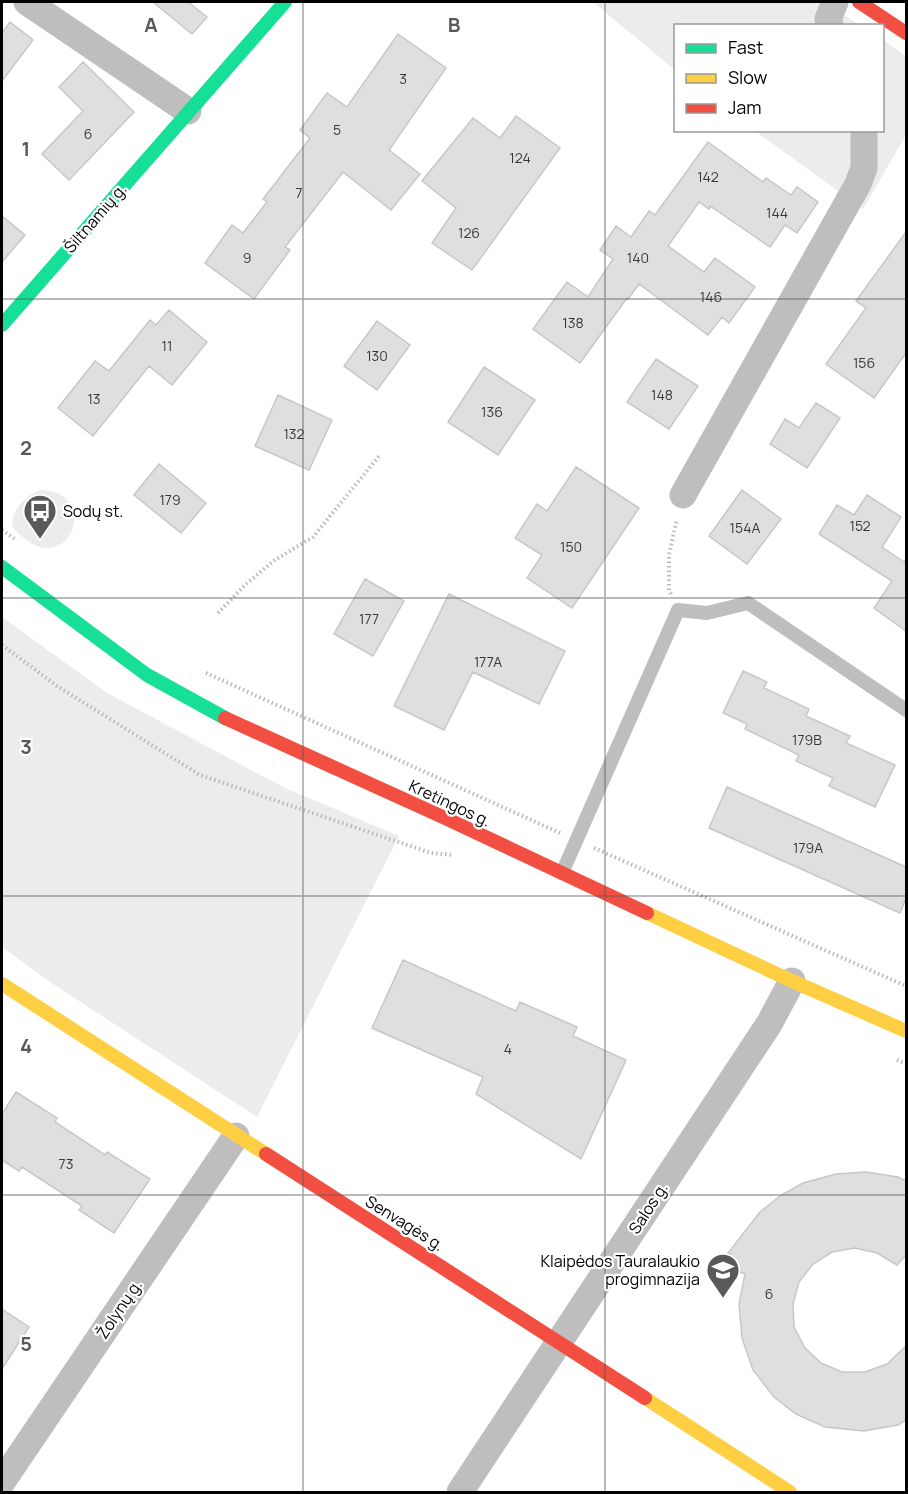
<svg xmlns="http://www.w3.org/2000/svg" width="908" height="1494" font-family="Manrope,sans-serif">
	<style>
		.green { fill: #ececec }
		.building { fill: #dfdfdf; stroke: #c7c7c7; stroke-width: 1.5 }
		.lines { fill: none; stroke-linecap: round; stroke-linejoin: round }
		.path { stroke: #b9b9b9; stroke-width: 4; stroke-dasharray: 1.5 3; stroke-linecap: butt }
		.lane { stroke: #bebebe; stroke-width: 14 }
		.street { stroke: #bebebe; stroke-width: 27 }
		.fast { stroke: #16e098; stroke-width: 14 }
		.slow { stroke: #ffcf43; stroke-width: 14 }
		.jam { stroke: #f24e42; stroke-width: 14 }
		.grid { fill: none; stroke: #595959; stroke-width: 1.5; stroke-opacity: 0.55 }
		.labels { text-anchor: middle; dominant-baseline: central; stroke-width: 4.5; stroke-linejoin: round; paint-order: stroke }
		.number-label { font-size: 14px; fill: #383838 }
		.street-label { font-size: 16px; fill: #000; stroke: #fff }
		.poi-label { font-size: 16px; fill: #000; stroke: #fff; text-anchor: start }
		.grid-label { font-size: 20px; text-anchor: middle; font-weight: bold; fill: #595959; stroke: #fff; stroke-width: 4.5; stroke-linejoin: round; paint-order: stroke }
	</style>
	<rect width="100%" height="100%" fill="#fff"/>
	<path class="green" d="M593,2h232l34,23 -183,1 -1,44z
		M883,40l23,16v79l-43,74 -108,-78 127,-1z
		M40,490c60,1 32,82 -12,51 -6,-5 -12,-8 -16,-16 2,-19 12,-27 28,-35z
		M2,617l105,76 176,94 116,49 -142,281 -204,-133 -51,-37z"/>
	<path class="building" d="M153,2h35l19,15 -15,17z
		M10,22l23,18 -31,41v-48z
		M398,34l48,34 -57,82 31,24 -29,36 -48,-38 -58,75 5,3 -36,49 -49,-36 27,-38 11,8 24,-31 -4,-3 47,-61 -10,-8 27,-37 20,14z
		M83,62l51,50 -65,68 -27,-26 41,-43 -24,-24z
		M516,116l44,32 -88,122 -40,-27 24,-35 -34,-27 51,-63 27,20z
		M708,142l55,40 3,-4 25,17 6,-8 21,15 -21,31 -12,-8 -15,22 -60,-41 -1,3 -10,-7 -31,44 36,26 11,-14 40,29 -26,36 -7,-6 -14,18 -69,-51 -11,15 -1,-1 -47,65 -47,-34 34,-47 21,15 25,-38 -13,-9 16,-24 15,11 18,-26 6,4z
		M2,216l23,19 -23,27z
		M906,232v121l-32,45 -48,-34 40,-56 -10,-7z
		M169,310l38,32 -35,43 -23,-19 -56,70 -35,-28 37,-47 14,10 41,-51 6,5z
		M377,321l33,24 -33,45 -33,-24z
		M656,359l42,27 -29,43 -42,-27z
		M484,367l51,33 -37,55 -50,-33z
		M278,395l54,25 -23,50 -54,-24z
		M816,403l24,15 -33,50 -37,-24 15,-25 14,9z
		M159,464l47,39 -25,30 -47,-38z
		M576,467l63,41 -67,100 -45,-30 15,-23 -27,-17 22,-34 10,7z
		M742,490l39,29 -34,45 -38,-28z
		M867,495l34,22 -19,30 22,15 2,-3v72l-32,-23 18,-27 -73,-47 18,-29 17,10z
		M365,579l39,22 -31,55 -39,-22z
		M449,594l116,57 -26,53 -66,-32 -29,58 -50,-24z
		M743,671l24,11 -3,6 45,21 -3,7 44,20 -4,7 49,22 -20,42 -46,-21 4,-8 -37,-17 3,-6 -54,-26 2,-5 -24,-11z
		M727,787l179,80v31l-6,15 -191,-85z
		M403,960l113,51 4,-9 57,25 -4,9 53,24 -45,99 -105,-65 7,-17 -111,-49z
		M16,1092l41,26 -2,4 50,33 2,-3 43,27 -36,54 -35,-23 3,-4 -60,-39 -3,4 -17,-11v-46z
		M866,1172l32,5 8,4v74l-9,10 -20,-12 -22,-5 -23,4 -19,12 -14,18 -6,22 1,23 11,21 16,15 21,9h23l22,-8 19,-18v74l-8,5 -34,6 -39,-4 -29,-13 -22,-17 -21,-27 -11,-32 -3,-34 6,-30 -20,-8 6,-12 -3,-1 32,-41 20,-16 23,-13 33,-9z
		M2,1309l27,18 -27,42z"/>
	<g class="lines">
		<path class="path" d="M2,530l14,10
			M671,594l-2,-4v-35l8,-36
			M218,613l28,-29 29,-24 38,-23 66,-81
			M2,645l55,41 143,89 231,78 22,2
			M206,673l354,160
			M594,848l312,138
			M897,1060l9,4"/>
		<path class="lane" d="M562,873l116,-263 29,3 41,-10 158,107"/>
		<path class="street" d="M27,2l161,109
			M830,26l-2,-7 7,-17
			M683,495l175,-311 6,-16v-38
			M2,1482l234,-346
			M460,1492l309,-468 23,-43"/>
		<path class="fast" d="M2,325l283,-323
			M2,567l145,108 78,43"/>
		<path class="slow" d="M647,913l145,68 114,50
			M2,984l264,170
			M645,1398l145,94"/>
		<path class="jam" d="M859,2l47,31
			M225,718l220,100 202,95
			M266,1154l379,244"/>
	</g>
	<path class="grid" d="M303,2v1490M605,2v1490M2,299h904M2,598h904M2,896h904M2,1195h904"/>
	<defs>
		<g id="bus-pin" transform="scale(1.725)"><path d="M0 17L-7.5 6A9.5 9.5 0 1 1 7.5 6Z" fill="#595959" stroke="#fff"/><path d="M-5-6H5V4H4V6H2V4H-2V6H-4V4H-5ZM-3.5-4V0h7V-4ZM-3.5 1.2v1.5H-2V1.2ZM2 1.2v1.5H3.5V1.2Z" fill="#fff"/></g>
		<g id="school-pin" transform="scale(1.725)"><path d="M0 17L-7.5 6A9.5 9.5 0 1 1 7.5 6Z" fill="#595959" stroke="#fff"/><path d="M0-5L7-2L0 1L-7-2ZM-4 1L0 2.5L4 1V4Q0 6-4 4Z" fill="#fff"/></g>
	</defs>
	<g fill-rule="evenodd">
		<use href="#bus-pin" x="40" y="511"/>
		<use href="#school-pin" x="723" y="1270"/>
	</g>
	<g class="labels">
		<g class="number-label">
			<text x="403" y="78">3</text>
			<text x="337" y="129">5</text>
			<text x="88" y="133">6</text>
			<text x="520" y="157">124</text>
			<text x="708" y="176">142</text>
			<text x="299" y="192">7</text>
			<text x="777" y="212">144</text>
			<text x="469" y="232">126</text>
			<text x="247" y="257">9</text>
			<text x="638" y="257">140</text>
			<text x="711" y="296">146</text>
			<text x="573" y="322">138</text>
			<text x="167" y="345">11</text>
			<text x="377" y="355">130</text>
			<text x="864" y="362">156</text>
			<text x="662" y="394">148</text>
			<text x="94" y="398">13</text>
			<text x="492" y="411">136</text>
			<text x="294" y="433">132</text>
			<text x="170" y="499">179</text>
			<text x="860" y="525">152</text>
			<text x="745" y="527">154A</text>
			<text x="571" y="546">150</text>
			<text x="369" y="618">177</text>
			<text x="488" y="661">177A</text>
			<text x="807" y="739">179B</text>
			<text x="808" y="847">179A</text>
			<text x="508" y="1048">4</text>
			<text x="66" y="1163">73</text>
			<text x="769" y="1293">6</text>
		</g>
		<g class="street-label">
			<text transform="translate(95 218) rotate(-49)">Šiltnamių g.</text>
			<text transform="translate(450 803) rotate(25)">Kretingos g.</text>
			<text transform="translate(648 1208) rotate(-57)">Salos g.</text>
			<text transform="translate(405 1223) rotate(32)">Senvagės g.</text>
			<text transform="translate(119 1309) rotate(-56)">Žolynų g.</text>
		</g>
		<g class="poi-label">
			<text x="63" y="511">Sodų st.</text>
			<text x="700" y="1261" text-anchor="end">Klaipėdos Tauralaukio<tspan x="700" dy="18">progimnazija</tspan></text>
		</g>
	</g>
	<g class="grid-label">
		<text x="151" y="32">A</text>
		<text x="454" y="32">B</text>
		<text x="26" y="156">1</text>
		<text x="26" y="455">2</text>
		<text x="26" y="754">3</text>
		<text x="26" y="1053">4</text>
		<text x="26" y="1351">5</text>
	</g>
	<rect width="908" height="1494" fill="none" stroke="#000000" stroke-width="6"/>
	<rect x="674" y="24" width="210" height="108" fill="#ffffff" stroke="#999999" stroke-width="1.5"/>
	<rect x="686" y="44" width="30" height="9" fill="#16e098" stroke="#999999" stroke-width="1.5"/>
	<text x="728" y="54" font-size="18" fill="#000000">Fast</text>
	<rect x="686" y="74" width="30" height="9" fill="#ffcf43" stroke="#999999" stroke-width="1.5"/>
	<text x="728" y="84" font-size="18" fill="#000000">Slow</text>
	<rect x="686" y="104" width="30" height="9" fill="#f24e42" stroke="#999999" stroke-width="1.5"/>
	<text x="728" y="114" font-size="18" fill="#000000">Jam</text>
</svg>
